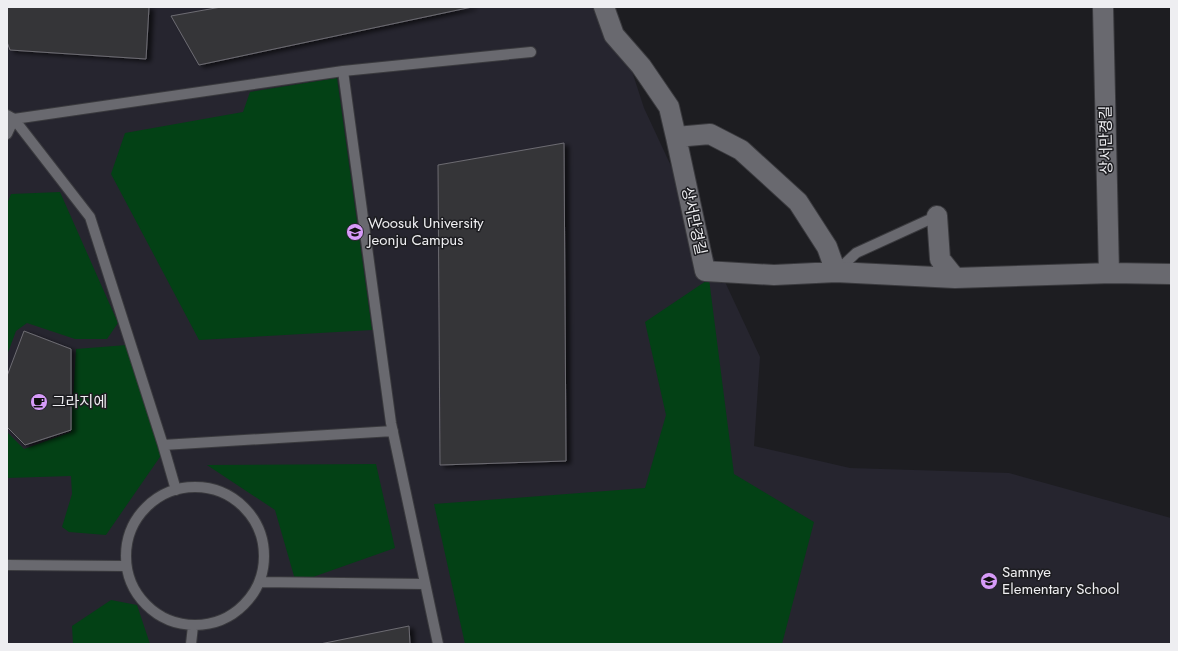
<svg xmlns="http://www.w3.org/2000/svg" width="1178" height="651" font-family="Jost,'Noto Sans KR',sans-serif">
	<style>
		.built { fill: #26252f }
		.green { fill: #034115 }
		.building { fill: #353439; stroke: #6d6c72; filter: url(#shadow) }
		.lines { fill: none; stroke-linecap: round; stroke-linejoin: round }
		.service-casing { stroke: #3a3a3e; stroke-width: 12 }
		.minor-casing { stroke: #3a3a3e; stroke-width: 22 }
		.service { stroke: #69696f; stroke-width: 10 }
		.minor { stroke: #69696f; stroke-width: 20 }
		.labels { text-anchor: middle; dominant-baseline: central; stroke-width: 3; stroke-linejoin: round; paint-order: stroke }
		.street-label { font-size: 15px; fill: #eeeef1; stroke: #1d1d21 }
		.poi-label { font-size: 15px; fill: #eeeef1; stroke: #1d1d21; text-anchor: start }
	</style>
	<defs>
		<filter id="shadow"><feDropShadow dx="4.5" dy="2.5" stdDeviation="2" flood-color="#0009"/></filter>
	</defs>
	<rect width="100%" height="100%" fill="#1d1d21"/>
	<path class="built" d="M7,7h604l33,101 116,249 -6,89 96,22 159,5 162,45v126h-1164z"/>
	<path class="green" d="M337,78l35,252 -173,10 -88,-166 14,-41 118,-21 7,-20z
		M60,192l58,131 -11,16h-32l-48,-16 -11,8 -9,24v-151l4,-10z
		M709,279l25,195 80,48 -32,122h-317l-31,-140 211,-16 21,-73 -21,-93z
		M127,345l35,109 -56,81 -37,-3 -7,-5 10,-33 -1,-18 -64,2v-46l17,17 47,-17 5,-83z
		M376,464l19,84 -99,35 -21,-73 -68,-45z
		M111,600l26,5 13,39h-77l-1,-18z"/>
	<path class="building" d="M7,7h142l-3,52 -136,-9 -3,-8z
		M221,7h251l-273,58 -28,-49z
		M564,143l2,318 -126,4 -2,-300z
		M24,331l47,18v81l-46,15 -18,-18v-51z
		M409,626l1,18h-90z"/>
	<g class="lines">
		<g class="service-casing">
			<path id="service" d="M343,71l188,-19
				M7,115l7,4 76,98 73,228 13,45
				M7,134l7,-15 329,-48 48,352 47,221
				M836,272l20,-19 81,-37
				M163,445l230,-14
				M126 556a69 69 0 1 1 138 0a69 69 0 1 1-138 0Z
				M7,565l119,1
				M259,582l166,2
				M191,644l2,-18"/>
		</g>
		<g class="minor-casing">
			<path id="minor" d="M604,7l10,28 27,31 28,41 7,30 34,-3 31,16 57,52 29,45 9,25
				M1103,7l6,266
				M676,137l29,134 69,4 62,-3 119,6 157,-5 59,1
				M937,216l3,43 15,19"/>
		</g>
		<use href="#service" class="service"/>
		<use href="#minor" class="minor"/>
	</g>
	<defs>
		<g id="university-disc" transform="scale(0.9)"><circle r="9.5" fill="#d79bf9" stroke="#1d1d21"/><path d="M0-5L7-2L0 1L-7-2ZM-4 1L0 2.5L4 1V4Q0 6-4 4Z" fill="#111"/></g>
		<g id="cafe-disc" transform="scale(0.9)"><circle r="9.5" fill="#d79bf9" stroke="#1d1d21"/><path d="M-5.5-4.5H6V0H3Q3 3.5 0 3.5H-2.5Q-5.5 3.5-5.5 0ZM3-3.2v2h1.7v-2ZM-6 4.5H4V6H-6Z" fill="#111"/></g>
		<g id="school-disc" transform="scale(0.9)"><circle r="9.5" fill="#d79bf9" stroke="#1d1d21"/><path d="M0-5L7-2L0 1L-7-2ZM-4 1L0 2.5L4 1V4Q0 6-4 4Z" fill="#111"/></g>
	</defs>
	<g fill-rule="evenodd">
		<use href="#university-disc" x="355" y="232"/>
		<use href="#cafe-disc" x="39" y="402"/>
		<use href="#school-disc" x="989" y="581"/>
	</g>
	<g class="labels">
		<g class="street-label">
			<text transform="translate(1106 140) rotate(-91)">상서만경길</text>
			<text transform="translate(694 221) rotate(78)">상서만경길</text>
		</g>
		<g class="poi-label">
			<text x="368" y="223">Woosuk University<tspan x="368" dy="17">Jeonju Campus</tspan></text>
			<text x="52" y="402">그라지에</text>
			<text x="1002" y="572">Samnye<tspan x="1002" dy="17">Elementary School</tspan></text>
		</g>
	</g>
	<rect width="1178" height="651" fill="none" stroke="#eeeef1" stroke-width="16"/>
</svg>
